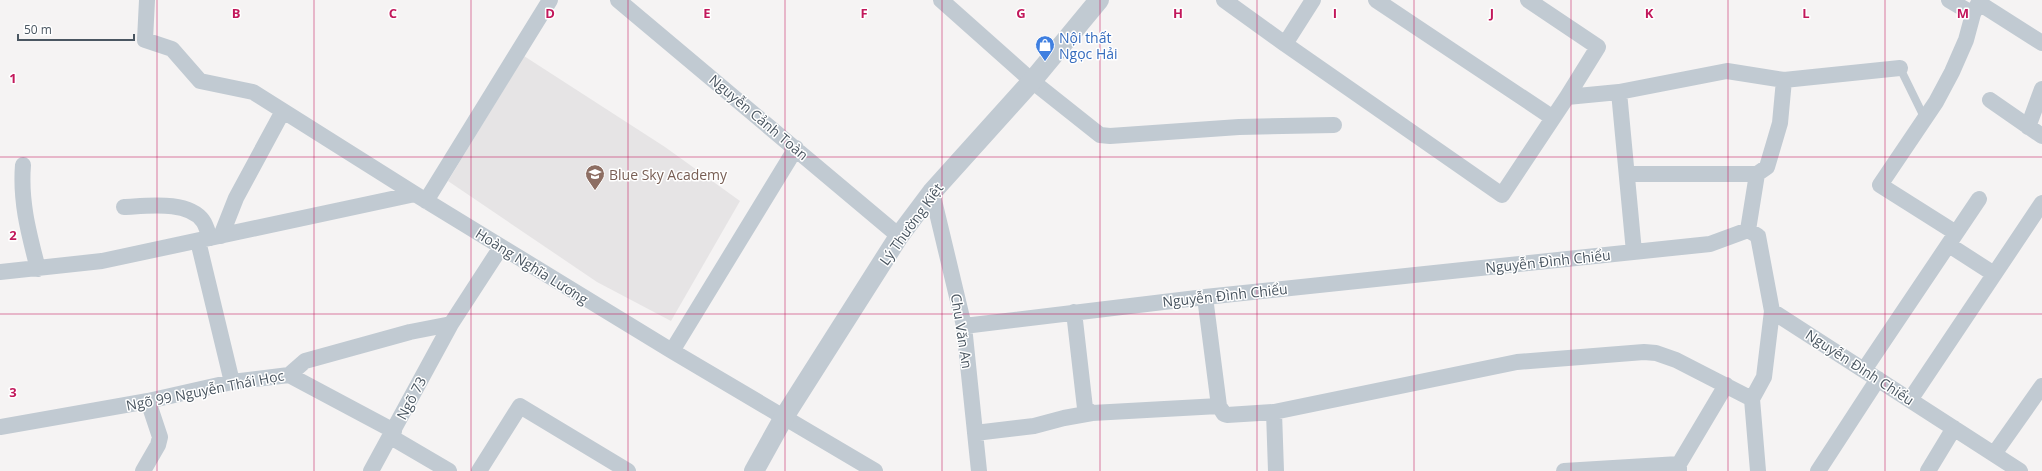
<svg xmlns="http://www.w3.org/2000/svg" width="2042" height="471" font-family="'Open Sans',sans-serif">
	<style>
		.education { fill: #e6e4e5 }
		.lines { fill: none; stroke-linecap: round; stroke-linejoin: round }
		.service { stroke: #c1cad2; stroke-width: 8 }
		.minor { stroke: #c1cad2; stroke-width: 16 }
		.tertiary { stroke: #c1cad2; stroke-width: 20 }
		.grid { fill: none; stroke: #c2185b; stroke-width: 1; stroke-opacity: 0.55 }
		.labels { text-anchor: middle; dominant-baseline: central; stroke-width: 3; stroke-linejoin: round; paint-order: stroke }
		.shop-label { font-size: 14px; fill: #366cbe; stroke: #fff; text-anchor: start }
		.street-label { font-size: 14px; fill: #4a5661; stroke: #fff }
		.education-label { font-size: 14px; fill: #785e54; stroke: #fff; text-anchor: start }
		.grid-label { font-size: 13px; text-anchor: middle; font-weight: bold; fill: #c2185b; stroke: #fff; stroke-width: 3; stroke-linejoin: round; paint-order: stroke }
	</style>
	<rect width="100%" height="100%" fill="#f5f3f3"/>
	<path class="education" d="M524,56l141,91 75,54 -69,120 -74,-39 -149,-101z"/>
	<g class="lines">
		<path class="service" d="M1900,68l25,51"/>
		<path class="minor" d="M147,0l-2,40 27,9 28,32 53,11 162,102 257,157 203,120
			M618,0l281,236
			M941,0l91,81 68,54 10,1 129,-9 95,-2
			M1224,0l61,44
			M1313,0l-28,44 217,151 65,-98 52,-5
			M1376,0l177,118
			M1528,0l70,47 -31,50
			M1949,0l24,14
			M1979,3l63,40
			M1990,100l52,36
			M2028,127l14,-38
			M23,165c-3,37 6,69 15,104
			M1628,174h129
			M932,192l32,134 15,145
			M426,201l124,-201
			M124,207c23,-1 64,-7 79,14 3,4 5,12 7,17
			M1748,230l9,-56 10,-7 13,-44 4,-43 116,-12
			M1956,233l-76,-48 56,-83 16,-30 14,-32 7,-26 7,-14
			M221,236l15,-38 47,-87
			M198,241l34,141
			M1949,245l45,29
			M1634,252l-15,-160 108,-21 57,9
			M0,272l102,-11 313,-67
			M1205,297l14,109 5,8 3,1 47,-3 243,-50 127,-10 12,1 20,7 76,39 6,72
			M1074,312l11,96 7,5 127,-7
			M964,326l241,-29 505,-53 38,-14 10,6 14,75 248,160
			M672,351l124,-203
			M1864,370l115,-171
			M289,375l105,56
			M1752,399l12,-22 8,-66
			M1910,400l132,-197
			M1274,412l2,59
			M0,427l148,-26 84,-19 57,-7 16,-14 105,-29 41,-8
			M975,433l59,-7 30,-8 28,-5
			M391,437l58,34
			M1994,454l48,-68
			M143,471l15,-26 2,-8 -12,-36
			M371,471l80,-147 50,-77
			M479,471l41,-65 108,65
			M1564,471l115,-7
			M1679,471v-7l47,-79
			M1818,471l60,-92
			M1928,471l26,-43"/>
		<path class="tertiary" d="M754,471l30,-54 115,-181 33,-44 100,-111 67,-81"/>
	</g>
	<path class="grid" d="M157,0v471M314,0v471M471,0v471M628,0v471M785,0v471M942,0v471M1100,0v471M1257,0v471M1414,0v471M1571,0v471M1728,0v471M1885,0v471M0,157h2042M0,314h2042"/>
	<defs>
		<g id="shop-pin" transform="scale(1)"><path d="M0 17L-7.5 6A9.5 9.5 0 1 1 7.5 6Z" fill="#3f7fe0" stroke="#fff"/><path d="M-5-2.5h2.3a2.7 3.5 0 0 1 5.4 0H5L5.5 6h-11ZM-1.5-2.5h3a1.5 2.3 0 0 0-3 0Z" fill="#fff"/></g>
		<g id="school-pin" transform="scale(1)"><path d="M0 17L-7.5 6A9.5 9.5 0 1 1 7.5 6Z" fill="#8d6e63" stroke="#fff"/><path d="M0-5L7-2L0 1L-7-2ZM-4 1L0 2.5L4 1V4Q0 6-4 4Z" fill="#fff"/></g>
	</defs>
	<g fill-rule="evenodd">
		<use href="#shop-pin" x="1045" y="45"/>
		<use href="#school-pin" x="595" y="174"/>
	</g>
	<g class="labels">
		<g class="shop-label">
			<text x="1059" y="37">Nội thất<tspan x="1059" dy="16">Ngọc Hải</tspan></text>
		</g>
		<g class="street-label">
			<text transform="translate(759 117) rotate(40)">Nguyễn Cảnh Toàn</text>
			<text transform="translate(911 224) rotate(-54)">Lý Thường Kiệt</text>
			<text transform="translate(1548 261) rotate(-6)">Nguyễn Đình Chiểu</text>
			<text transform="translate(532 266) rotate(32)">Hoàng Nghĩa Lương</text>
			<text transform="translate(1225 295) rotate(-6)">Nguyễn Đình Chiểu</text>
			<text transform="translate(962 331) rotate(81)">Chu Văn An</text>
			<text transform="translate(1860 367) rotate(33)">Nguyễn Đình Chiểu</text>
			<text transform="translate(205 390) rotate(-11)">Ngõ 99 Nguyễn Thái Học</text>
			<text transform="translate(411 398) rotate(-62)">Ngõ 73</text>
		</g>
		<g class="education-label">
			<text x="609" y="174">Blue Sky Academy</text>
		</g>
	</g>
	<g class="grid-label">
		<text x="236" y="18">B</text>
		<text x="393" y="18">C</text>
		<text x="550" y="18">D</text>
		<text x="707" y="18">E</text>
		<text x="864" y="18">F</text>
		<text x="1021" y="18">G</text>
		<text x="1178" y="18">H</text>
		<text x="1335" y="18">I</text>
		<text x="1492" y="18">J</text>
		<text x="1649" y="18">K</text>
		<text x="1806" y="18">L</text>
		<text x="1963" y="18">M</text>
		<text x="13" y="83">1</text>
		<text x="13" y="240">2</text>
		<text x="13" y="397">3</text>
	</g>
	<path d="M18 34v6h116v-6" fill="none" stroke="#4a5661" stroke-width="2"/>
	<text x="24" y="34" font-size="12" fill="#4a5661" stroke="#ffffff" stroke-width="3" paint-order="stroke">50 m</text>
</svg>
